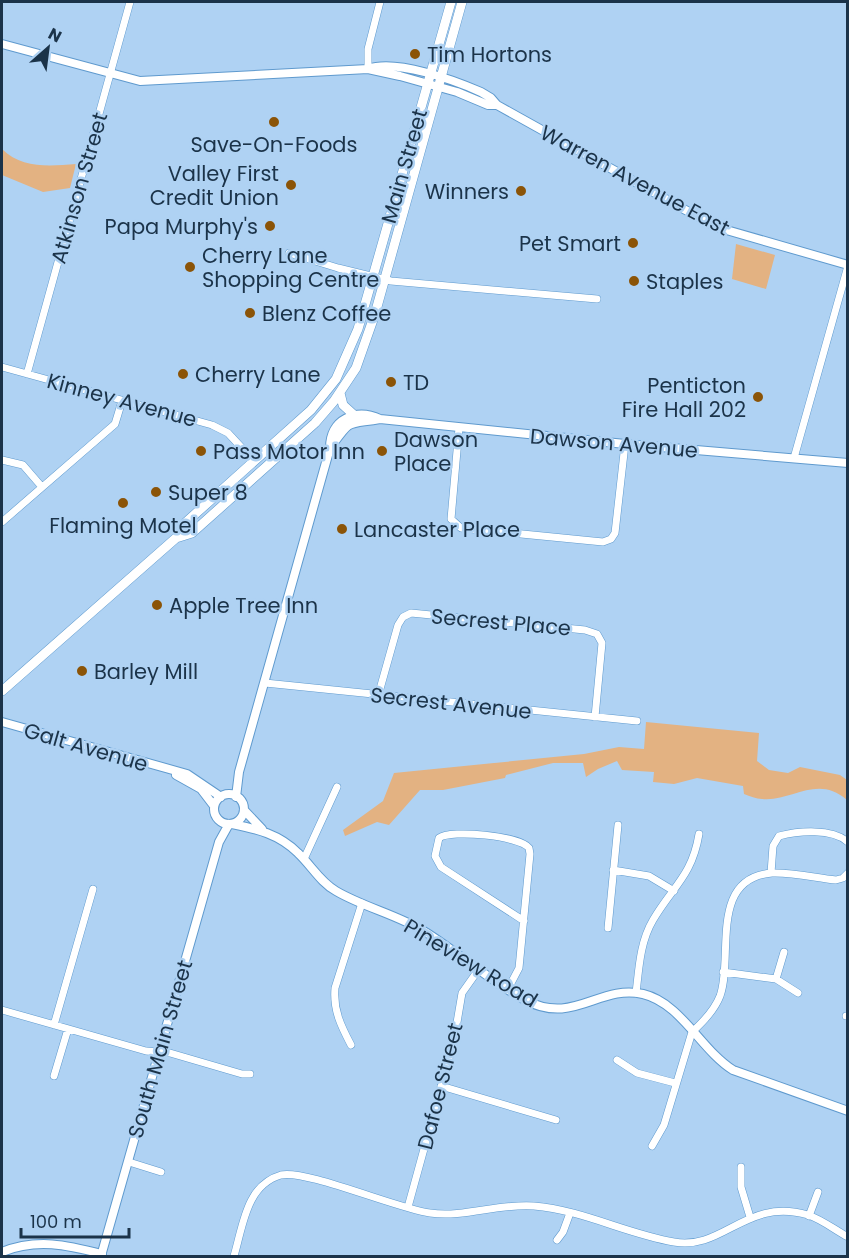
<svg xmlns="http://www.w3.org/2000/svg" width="849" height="1258" font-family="Poppins,sans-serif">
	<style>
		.green { fill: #e3b282 }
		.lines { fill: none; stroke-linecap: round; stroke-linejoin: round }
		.minor-casing { stroke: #5f9ace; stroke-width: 8 }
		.tertiary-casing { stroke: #5f9ace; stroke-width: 10 }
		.secondary-casing { stroke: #5f9ace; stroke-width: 10 }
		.minor { stroke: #fff; stroke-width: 7 }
		.tertiary { stroke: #fff; stroke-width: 8 }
		.secondary { stroke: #fff; stroke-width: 9 }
		.poi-dot { fill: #8b5407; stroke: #afd2f3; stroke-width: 2 }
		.labels { text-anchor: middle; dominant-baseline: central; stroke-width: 5; stroke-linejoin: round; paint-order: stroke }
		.poi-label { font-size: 21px; fill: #1b3349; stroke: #afd2f3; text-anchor: start }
		.street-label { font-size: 21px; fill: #1b3349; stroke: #afd2f3 }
	</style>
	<rect width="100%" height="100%" fill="#afd2f3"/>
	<path class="green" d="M2,149c20,20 48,17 74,15l-6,24 -27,4 -41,-17z
		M736,244l39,11 -9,34 -34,-10z
		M646,722l113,11 -2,28 12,9 19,3 12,-6 40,8 7,5v20c-30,-26 -55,2 -85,-1 -6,0 -12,-3 -18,-5l-1,-8 -46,-8 -23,6 -21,-2 1,-10 -32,-2 -5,-9 -19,8 -12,8 -3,-14h-30l-47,12 -1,3 -62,12h-23l-31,35 -12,-3 -32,14 -2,-6 40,-29 11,-28 190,-19 35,-7 25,2z"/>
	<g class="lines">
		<g class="minor-casing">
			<path id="minor" d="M368,69v-20l12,-47
				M289,253l49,15 53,13 206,18
				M2,367l210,58 16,8 26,28
				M27,374l103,-372
				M459,428l-8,91 10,9 142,14 8,-3 4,-6 10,-89
				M794,458l54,-192
				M2,460l21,5 19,22
				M2,522l113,-98 7,-23
				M265,683l372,38
				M378,696l20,-71 5,-8 8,-4 174,17 12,4 5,9 -7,74
				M304,859l33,-72
				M613,870l36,6 25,15
				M771,873l2,-27 6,-10c19,-5 53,-8 69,6
				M608,928l10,-103
				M723,972l53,7 22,14
				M776,979l8,-27
				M508,989l11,-21 11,-114 -1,-6c-9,-12 -78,-19 -90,-10l-4,18 6,11 83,54
				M636,993c3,-25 4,-51 17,-73 20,-34 39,-44 46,-86
				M2,1010l144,41 24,2 72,21h8
				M846,1016h2
				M54,1025l39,-136
				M351,1045c-10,-19 -18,-35 -16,-57l27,-85
				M617,1060l20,13 38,10
				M54,1076l14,-47
				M441,1086l115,34
				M652,1146l12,-21 28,-93c10,-9 23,-23 28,-36 14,-39 -12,-118 52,-123 20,-1 44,5 64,7l7,-2 5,-5
				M129,1162l32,10
				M741,1167v20l9,30
				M408,1207l46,-167 8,-47 17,-24
				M809,1216l9,-24
				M557,1240l6,-8 7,-19
				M234,1256c9,-30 12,-71 47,-81 24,-6 117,34 149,38 34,5 70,-10 104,-7 48,4 93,28 140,36 49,9 72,-45 134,-27 13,4 27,15 40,22"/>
		</g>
		<g class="tertiary-casing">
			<path id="tertiary" d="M2,44l138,37 228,-12c28,-10 86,11 113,23l10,6 6,7 219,122 132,38
				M368,69l32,7 57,16 31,13h9
				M330,448c22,-30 15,-23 50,-29l245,25 223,19
				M2,722l185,52 34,23
				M176,775l25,14 13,17
				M214 809a15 15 0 1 1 30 0a15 15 0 1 1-30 0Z
				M236,797l3,-25 91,-324c0,-29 26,-40 50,-29
				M244,810l18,19
				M232,824c25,5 47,10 66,29 13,12 22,29 38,38 29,17 63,24 91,42 33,21 63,48 98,67 49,26 74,-16 118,-6 38,9 58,56 90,76l115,41
				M2,1252c35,-14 65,-7 100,2
				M101,1256l118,-414 10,-18"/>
		</g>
		<g class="secondary-casing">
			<path id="secondary" d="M340,393l3,12 11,10
				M176,538l16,-5 123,-110 19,-22 22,-33 19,-54 87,-312
				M2,691l174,-153 8,-14 127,-114 25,-31 22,-50 93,-327"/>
		</g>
		<use href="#minor" class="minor"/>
		<use href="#tertiary" class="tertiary"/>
		<use href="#secondary" class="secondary"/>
	</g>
	<g class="poi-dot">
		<circle cx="415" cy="54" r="6"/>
		<circle cx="274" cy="122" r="6"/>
		<circle cx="291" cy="185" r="6"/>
		<circle cx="521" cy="191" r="6"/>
		<circle cx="270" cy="226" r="6"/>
		<circle cx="633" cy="243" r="6"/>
		<circle cx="190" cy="267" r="6"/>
		<circle cx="634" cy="281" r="6"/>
		<circle cx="250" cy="313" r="6"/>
		<circle cx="183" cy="374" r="6"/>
		<circle cx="391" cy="382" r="6"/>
		<circle cx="758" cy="397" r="6"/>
		<circle cx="201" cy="451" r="6"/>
		<circle cx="382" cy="451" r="6"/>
		<circle cx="156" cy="492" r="6"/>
		<circle cx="123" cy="503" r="6"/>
		<circle cx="342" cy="529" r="6"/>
		<circle cx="157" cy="605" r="6"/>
		<circle cx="82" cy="671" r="6"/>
	</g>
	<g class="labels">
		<g class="poi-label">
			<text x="427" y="54">Tim Hortons</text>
			<text x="274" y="144" text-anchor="middle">Save-On-Foods</text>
			<text x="279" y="173" text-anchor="end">Valley First<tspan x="279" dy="24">Credit Union</tspan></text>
			<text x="509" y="191" text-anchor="end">Winners</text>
			<text x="258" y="226" text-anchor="end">Papa Murphy's</text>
			<text x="621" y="243" text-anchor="end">Pet Smart</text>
			<text x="202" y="255">Cherry Lane<tspan x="202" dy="24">Shopping Centre</tspan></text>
			<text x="646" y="281">Staples</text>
			<text x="262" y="313">Blenz Coffee</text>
			<text x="195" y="374">Cherry Lane</text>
			<text x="403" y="382">TD</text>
			<text x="746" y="385" text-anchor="end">Penticton<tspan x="746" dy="24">Fire Hall 202</tspan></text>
			<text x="394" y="439">Dawson<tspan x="394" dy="24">Place</tspan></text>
			<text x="213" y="451">Pass Motor Inn</text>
			<text x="168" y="492">Super 8</text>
			<text x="123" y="525" text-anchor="middle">Flaming Motel</text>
			<text x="354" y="529">Lancaster Place</text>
			<text x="169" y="605">Apple Tree Inn</text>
			<text x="94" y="671">Barley Mill</text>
		</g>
		<g class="street-label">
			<text transform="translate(404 166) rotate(-74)">Main Street</text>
			<text transform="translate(635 180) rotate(28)">Warren Avenue East</text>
			<text transform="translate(79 188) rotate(-74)">Atkinson Street</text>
			<text transform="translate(122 400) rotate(15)">Kinney Avenue</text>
			<text transform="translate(614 443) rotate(5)">Dawson Avenue</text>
			<text transform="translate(501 622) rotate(5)">Secrest Place</text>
			<text transform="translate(451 703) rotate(6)">Secrest Avenue</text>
			<text transform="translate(86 747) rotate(16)">Galt Avenue</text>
			<text transform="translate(471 963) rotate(31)">Pineview Road</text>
			<text transform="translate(160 1049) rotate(-74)">South Main Street</text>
			<text transform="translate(440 1086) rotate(-76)">Dafoe Street</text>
		</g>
	</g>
	<rect width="849" height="1258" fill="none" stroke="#1b3349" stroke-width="6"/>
	<g transform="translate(48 48) rotate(28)" stroke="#afd2f3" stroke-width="4.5" paint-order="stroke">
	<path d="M0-4.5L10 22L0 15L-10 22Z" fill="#1b3349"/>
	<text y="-9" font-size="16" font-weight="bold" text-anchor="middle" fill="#1b3349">N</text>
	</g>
	<path d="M21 1228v9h108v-9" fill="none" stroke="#1b3349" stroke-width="3"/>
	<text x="30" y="1228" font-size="18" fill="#1b3349" stroke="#afd2f3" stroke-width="4.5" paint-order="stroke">100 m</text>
</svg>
